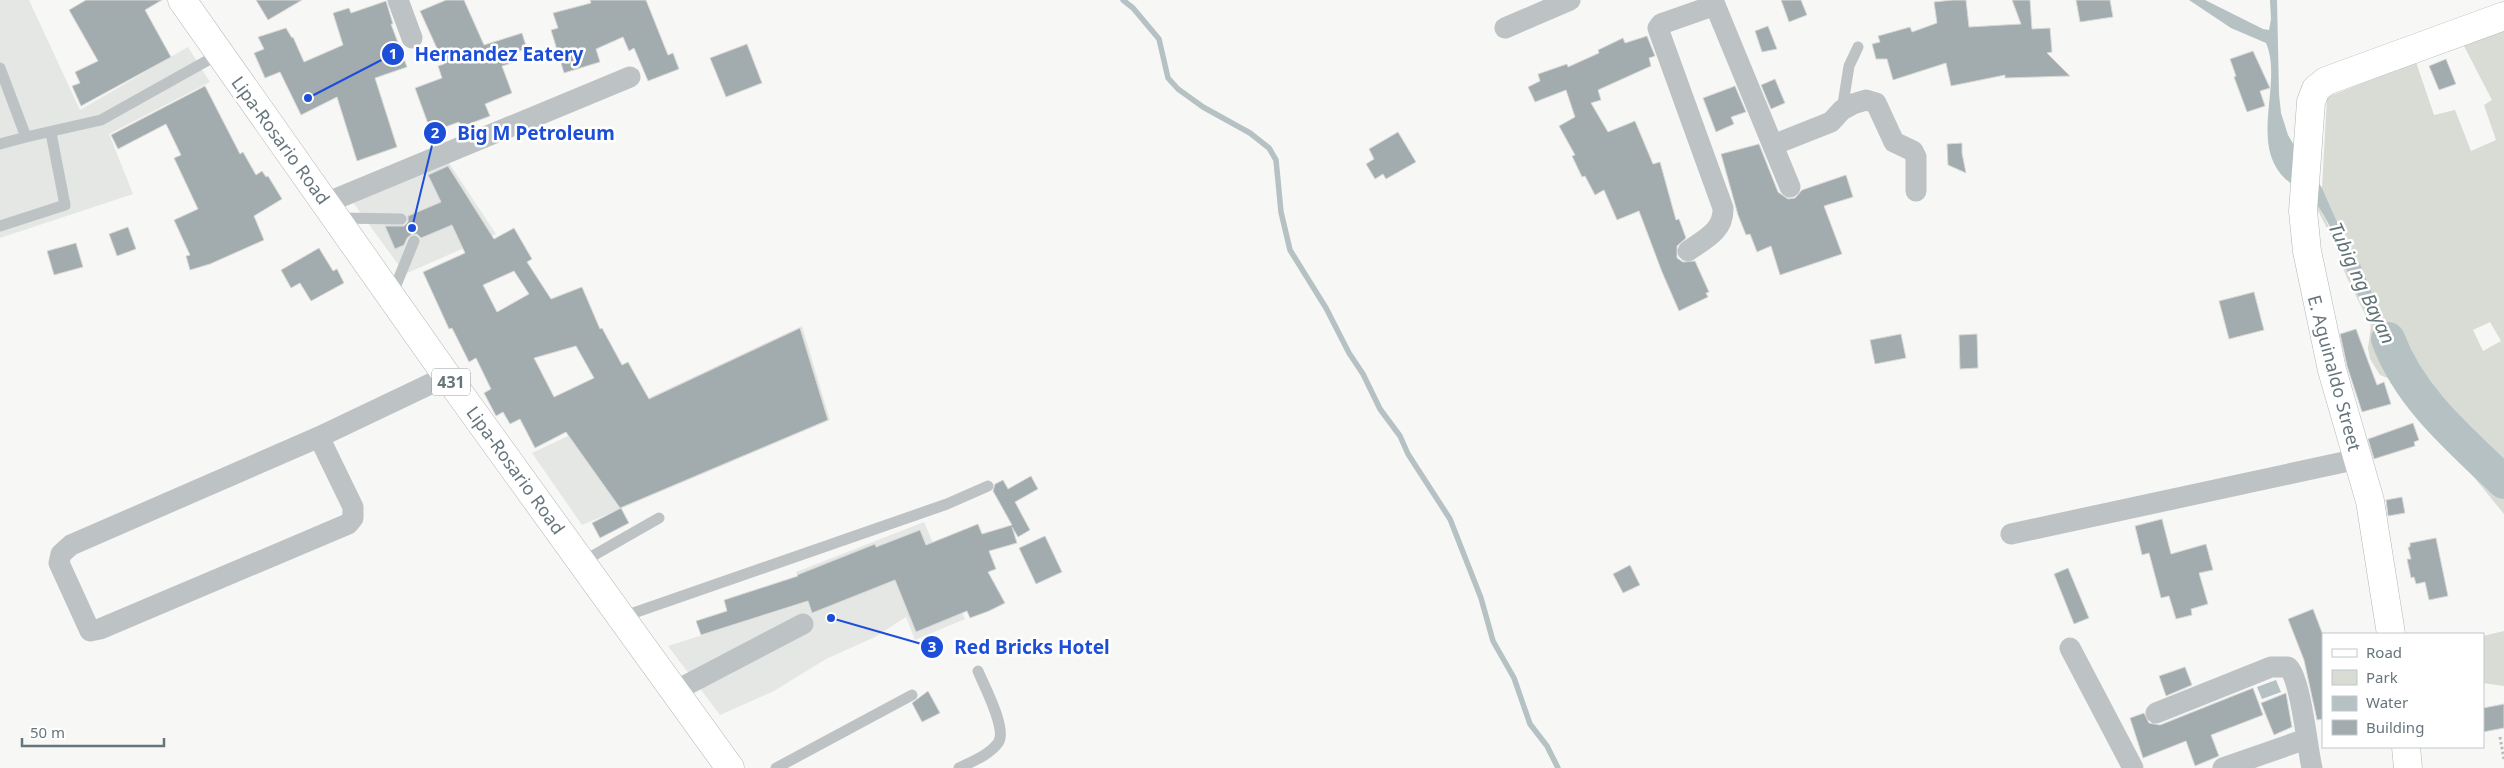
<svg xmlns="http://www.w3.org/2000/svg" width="2504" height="768" font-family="'Noto Sans',sans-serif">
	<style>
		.built { fill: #e5e7e5 }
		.green { fill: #d8dcd5; fill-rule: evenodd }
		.water { fill: #b5c1c3 }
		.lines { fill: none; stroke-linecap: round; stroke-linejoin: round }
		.stream { stroke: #b5c1c3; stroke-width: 5.5 }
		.river { stroke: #b5c1c3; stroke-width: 34 }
		.building { fill: #a2acaf; stroke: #d9d9d7; fill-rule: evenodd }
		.secondary-casing { stroke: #afb6b9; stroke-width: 29 }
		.primary-casing { stroke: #b1b6b8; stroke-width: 29 }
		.path { stroke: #b7bbbc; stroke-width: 3; stroke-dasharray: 2.5 2.5; stroke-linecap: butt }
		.lane { stroke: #bdc2c4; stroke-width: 11 }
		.street { stroke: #bdc2c4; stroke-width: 21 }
		.secondary { stroke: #fff; stroke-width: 28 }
		.primary { stroke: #fff; stroke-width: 28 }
		.labels { text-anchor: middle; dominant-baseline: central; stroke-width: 5; stroke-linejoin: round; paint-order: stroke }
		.shield { fill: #fff; stroke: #949fa3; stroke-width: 1 }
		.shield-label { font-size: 16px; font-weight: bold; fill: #66767c }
		.street-label { font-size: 18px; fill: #66767c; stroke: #fff }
		.water-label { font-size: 19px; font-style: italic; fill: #607477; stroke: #fff }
		.leader { fill: none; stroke: #1d4ed8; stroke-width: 2 }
		.callout-dot { fill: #1d4ed8; stroke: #fff; stroke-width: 2 }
		.mark-label { font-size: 15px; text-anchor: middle; font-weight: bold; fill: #fff }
		.callout-label { font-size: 19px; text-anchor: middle; font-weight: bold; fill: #1d4ed8; stroke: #fff; stroke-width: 5; stroke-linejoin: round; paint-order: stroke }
	</style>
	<rect width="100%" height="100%" fill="#f7f7f5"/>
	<path class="built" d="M0,0h29l51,110 108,-63 22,35 -101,52 24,60 -133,44z
		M443,154l53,80 -91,40 -58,-80z
		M802,326l28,94 -248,105 -50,-72z
		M924,522l41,97 -50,21 -9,-23 -31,20 -49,22 -52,32 -54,24 -52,-69 139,-44 -11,-30z"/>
	<path class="green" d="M2504,26v488l-101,-124 -3,-7 -20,-8 -10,-16 -2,-11 3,-22 -24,-48 -15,-40 -21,-41c20,25 27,55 40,84 14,30 34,72 55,97l-45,-112 -23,-42 -16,-36 5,-91 89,-35 18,53 21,-5 16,41 25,-11 -12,-35 8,-5 -28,-54 4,-6zM2490,322l11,19 -18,10 -10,-21z
		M2504,631v55l-21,-3v-47z"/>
	<path class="water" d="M2189,0h16l58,29 6,1 2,-11 -1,-19h7l2,94 2,19 7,22 14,24 20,29 16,36 23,42 46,114c-22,-31 -40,-65 -56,-99 -10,-23 -16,-49 -30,-70 -15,-25 -39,-23 -50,-55 -11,-35 9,-81 -5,-113l-35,-15z
		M2276,680l5,12 -19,7 -5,-12z"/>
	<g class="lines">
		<path class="stream" d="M1123,0l10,8 26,31 9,39 10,11 25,18 47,26 19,15 7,12 5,52 9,38 36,58 23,45 14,21 17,35 20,27 8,18 42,65 31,79 12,43 21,37 16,46 17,22 11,22"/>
		<path class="river" d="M2388,339c22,59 71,100 116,143"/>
	</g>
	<path class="building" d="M86,0h76l-17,10 26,47 -90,49 -9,-20 8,-3 -5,-11 23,-11 -29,-51z
		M256,0h46l-34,20z
		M446,0h18l20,45 38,-12 5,16 -11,3 3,9 -17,5 10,27 -27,11 5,12 -29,11 -2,-5 -28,10 -16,-44 27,-10 -4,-12 6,-2 -24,-53z
		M590,0h56l22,55 5,-2 6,16 -31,12 -14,-33 -5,3 -6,-14 -27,12 4,13 -36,11 -13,-43 7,-2 -5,-15 38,-10z
		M1781,0h20l6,15 -18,7z
		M1953,0h13l3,27 52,-3 -9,-24h18l2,29 18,-1 2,24 -5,1 23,23 -65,2v-3l-54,11 -5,-23 -53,17 -6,-21h-11l-4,-15 8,-2 -2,-6 32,-9 2,5 25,-9 -3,-21z
		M2076,0h34l3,17 -33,5z
		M386,1l7,23h-2l16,43 -32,11 22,69 -40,14 -20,-64 -36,18 -21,-43 -15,6 -11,-25 10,-4 -6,-12 28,-9 6,10 1,-1 11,25 39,-17 -10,-32 16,-5 2,5z
		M1768,26l9,23 -15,3 -7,-21z
		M1647,36l8,20 -6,2 2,8 -53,24 3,10 -10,3 17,29 27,-11 18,43 7,-2 16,58 3,-1 7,19 -9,8v12l6,4 12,-1 14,31 -3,1 2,4 -29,14 -17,-39 -23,-61 -22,9 -13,-30 -9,5 -10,-19 -3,1 -10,-21 3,-1 -16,-29 16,-9 -9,-27 -31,12 -7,-15 12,-6 -2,-7 29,-10 1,3 31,-14 -1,-3 25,-12 2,5z
		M747,44l15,39 -36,14 -16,-39z
		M2253,51l17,37 -10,3 5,15 -18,6 -13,-35 2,-1 -6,-17z
		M2446,59l10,25 -17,6 -10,-24z
		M1775,79l10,24 -14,6 -10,-24z
		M205,86l35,68 3,-2 13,23 6,-4 4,6 2,-1 14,23 -28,17 10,24 -54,24 -20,6 -4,-14 4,-1 -16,-35 24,-11 -24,-51 7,-3 -15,-31 -48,25 -7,-14z
		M1735,86l11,26 -15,5 3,7 -18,8 -13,-34z
		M1398,132l18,30 -30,17 -3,-5 -8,5 -9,-15 8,-5 -5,-10z
		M1962,143v10l4,20 -18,-8 -1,-21z
		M1759,144l19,48 10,7 7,-1 7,-8 44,-15 7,22 -29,9 18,48 -62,21 -9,-29 -14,6 -7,-18 -4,1 -8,-20 -17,-61z
		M448,166l46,73 20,-11 18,31 -5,3 24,37 31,-12 18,42 2,-1 20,37 6,-3 21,37 151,-71 28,92 -208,88 -54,-76 -31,16 -15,-29 -10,5 -7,-12 -7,4 -12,-23 7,-4 -15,-31 -7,4 -17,-34 -3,1 -26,-57 42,-19 -13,-28 -31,13 -4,-4h-5l-5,4 -3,7 -9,4 -10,-23h19l4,-4v-6l33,-14 -13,-27zM514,271l15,23 -32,18 -14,-27zM576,346l18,32 -40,19 -20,-39z
		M128,227l8,22 -19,7 -8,-22z
		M76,243l7,24 -29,8 -7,-24z
		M319,248l14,23 4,-2 7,14 -33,18 -11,-18 -9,5 -10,-18z
		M2254,292l10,38 -35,9 -10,-38z
		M2356,329l21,56 7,-3 7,22 -29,8 -15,-46 -7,-32z
		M1901,334l5,24 -31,6 -5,-24z
		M1977,334l1,34 -18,1 -1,-34z
		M2413,423l6,17 -5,2 1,4 -41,13 -6,-20z
		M1031,476l7,13 -23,13 15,28 -12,7 -6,-10 5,16 -28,8 7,18 -8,3 17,31 -16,8 -19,7 -3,-7 -51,21 -21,-52 -83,33 -4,-12 -107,34 -5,-14 31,-10 -3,-11 74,-24 -1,-1 78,-31 1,3 44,-17 6,15 52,-21 4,10 30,-9 -19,-34 2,-7 8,-4 5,9z
		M2402,497l3,16 -17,3 -2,-16z
		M621,508l8,15 -29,15 -8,-15z
		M2162,519l9,35 35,-10 7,26 -14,3 9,31 -17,5 1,6 -16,4 -7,-23 -8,2 -12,-45 -7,2 -7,-29z
		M1045,536l17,36 -26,12 -17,-36z
		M2436,538l12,58 -19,4 -4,-18 -9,2 -2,-7 -3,1 -4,-19h4l-3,-12h2v-4z
		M1630,565l10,20 -17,8 -10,-19z
		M2068,568l21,50 -15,6 -20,-50z
		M2313,609l10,26v84l-6,1 -13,-60 -16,-41z
		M2185,667l7,18 -26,11 -7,-20z
		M2253,688l10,27 -52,20 8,21 -24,10 -9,-25 -43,17 -13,-40 14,-5 5,10 11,2z
		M928,691l12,22 -18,9 -10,-19z
		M2286,693l6,34 -18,8 -13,-32z
		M2504,704v24l-21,4v-24z"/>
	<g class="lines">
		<g class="secondary-casing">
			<path id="secondary" d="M2391,634l-21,-133 -38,-131 -25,-119 -4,-40 8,-109 5,-13 10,-8 178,-65
				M2406,747l2,21"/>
		</g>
		<g class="primary-casing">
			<path id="primary" d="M182,0l265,376 283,392"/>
		</g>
		<path class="path" d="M2500,737l4,22"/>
		<path class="lane" d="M0,68l26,69 75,-17 118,-66
			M1842,110l7,-44 9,-19
			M0,144l26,-7
			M339,218l62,1
			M0,226l65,-21 -14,-72
			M392,295l22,-54
			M582,562l77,-44
			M622,617l325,-113 41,-18
			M776,768l136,-73
			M959,768c14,-7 30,-13 39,-25 10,-13 -14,-57 -20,-72"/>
		<path class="street" d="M398,0l14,38
			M1505,28l65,-28
			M1773,145l58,-23 11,-12 11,-6 13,-4 10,3 18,39 19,9 3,6v34
			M326,203l304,-126
			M1688,251c17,-12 36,-20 35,-43l-63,-174 -2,-6 3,-4 54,-19 75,182
			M319,437l34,70v11l-5,6 -248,105 -10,2 -31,-68 2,-9 10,-9 248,-108 128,-61
			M2011,534l347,-75
			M2070,648l63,120
			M675,691l128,-67
			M2156,713l115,-46h17c13,12 19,80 24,101
			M2223,768l83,-29"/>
		<use href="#secondary" class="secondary"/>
		<use href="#primary" class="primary"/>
	</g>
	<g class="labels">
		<rect class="shield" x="432" y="368.5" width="38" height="27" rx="4"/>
		<g class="shield-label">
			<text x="451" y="382">431</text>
		</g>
		<g class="street-label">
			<text transform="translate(281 140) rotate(54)">Lipa-Rosario Road</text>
			<text transform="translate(2335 373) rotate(75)">E. Aguinaldo Street</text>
			<text transform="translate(516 470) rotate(54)">Lipa-Rosario Road</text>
		</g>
		<g class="water-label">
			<text transform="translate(2362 283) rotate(65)">Tubig ng Bayan</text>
		</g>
	</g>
	<path class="leader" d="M308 98L393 54M412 228L435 133M831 618L932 647"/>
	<g class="callout-dot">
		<circle cx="308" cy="98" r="5"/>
		<circle cx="412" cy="228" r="5"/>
		<circle cx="831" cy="618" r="5"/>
		<circle cx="393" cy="54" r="12"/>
		<circle cx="435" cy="133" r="12"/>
		<circle cx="932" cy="647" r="12"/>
	</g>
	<g class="mark-label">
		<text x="393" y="59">1</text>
		<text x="435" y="138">2</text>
		<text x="932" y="652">3</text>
	</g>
	<g class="callout-label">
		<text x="499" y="61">Hernandez Eatery</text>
		<text x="536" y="140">Big M Petroleum</text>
		<text x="1032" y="654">Red Bricks Hotel</text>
	</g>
	<rect x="2322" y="633" width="162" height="115" fill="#ffffff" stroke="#c2c8cb"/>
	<rect x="2332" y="649" width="25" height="8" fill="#ffffff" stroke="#c2c8cb"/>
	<text x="2366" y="658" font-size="15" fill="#66767c">Road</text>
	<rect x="2332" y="670" width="25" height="15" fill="#d8dcd5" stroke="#c2c8cb"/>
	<text x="2366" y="683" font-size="15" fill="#66767c">Park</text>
	<rect x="2332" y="696" width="25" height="15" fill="#b5c1c3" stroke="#c2c8cb"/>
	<text x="2366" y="708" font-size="15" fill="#66767c">Water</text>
	<rect x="2332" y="720" width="25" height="15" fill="#a2acaf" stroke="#c2c8cb"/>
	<text x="2366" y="733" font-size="15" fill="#66767c">Building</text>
	<path d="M22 738v8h142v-8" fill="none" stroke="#66767c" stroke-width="2.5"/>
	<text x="30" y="738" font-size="15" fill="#66767c" stroke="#ffffff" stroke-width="4" paint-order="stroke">50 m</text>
</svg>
